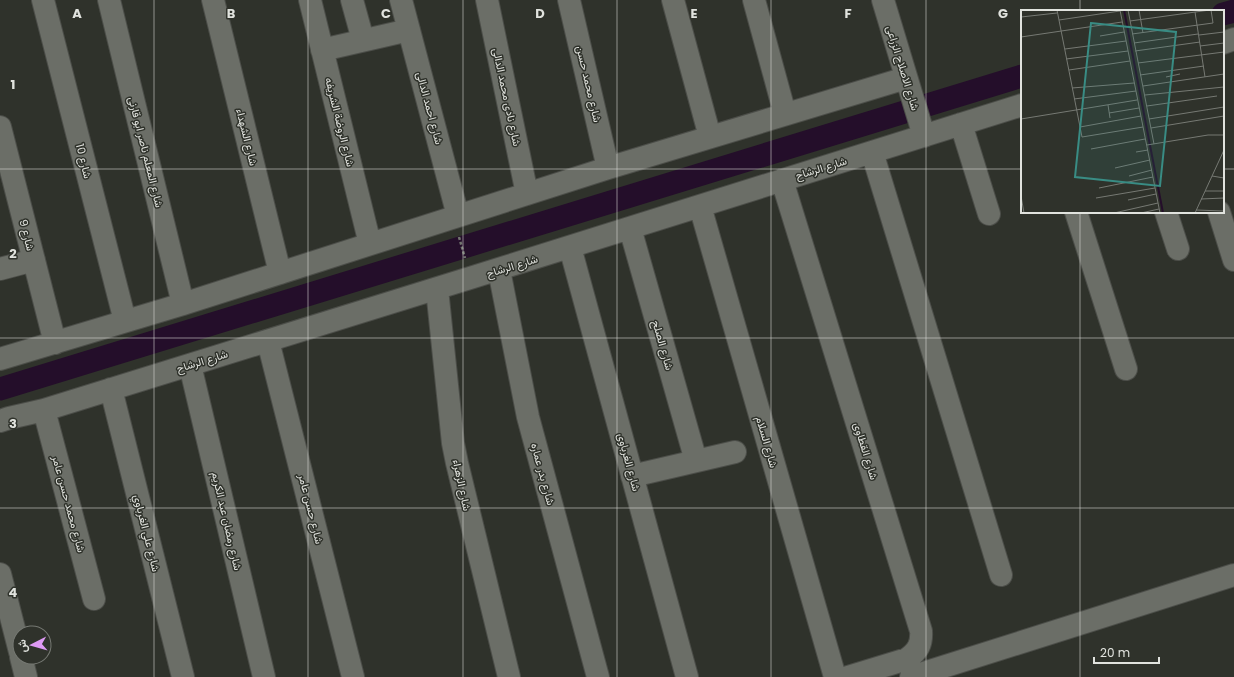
<svg xmlns="http://www.w3.org/2000/svg" width="1234" height="677" font-family="Poppins,Vazirmatn,sans-serif">
	<style>
		.lines { fill: none; stroke-linecap: round; stroke-linejoin: round }
		.canal { stroke: #240e2a; stroke-width: 23 }
		.minor-casing { stroke: #4c4e49; stroke-width: 24 }
		.path { stroke: #72756f; stroke-width: 2.5; stroke-dasharray: 3 2; stroke-linecap: butt }
		.minor { stroke: #6b6e67; stroke-width: 22 }
		.grid { fill: none; stroke: #e1e3de; stroke-width: 1; stroke-opacity: 0.55 }
		.labels { text-anchor: middle; dominant-baseline: central; stroke-width: 3; stroke-linejoin: round; paint-order: stroke }
		.street-label { font-size: 11px; fill: #e1e3de; stroke: #2f322b }
		.inset-river { fill: none; stroke: #240e2a; stroke-width: 2 }
		.inset-road { fill: none; stroke: #767973; stroke-width: 1 }
		.view { fill: #398c84; fill-opacity: 0.15; stroke: #398c84; stroke-width: 2 }
		.inset-edge { fill: none; stroke: #e1e3de; stroke-width: 2 }
		.grid-label { font-size: 13px; text-anchor: middle; font-weight: bold; fill: #e1e3de; stroke: #2f322b; stroke-width: 3; stroke-linejoin: round; paint-order: stroke }
	</style>
	<rect width="100%" height="100%" fill="#2f322b"/>
	<g class="lines">
		<path class="canal" d="M1223,14l11,-3
			M0,389l1022,-313"/>
		<g class="minor-casing">
			<path id="minor" d="M43,0l82,321
				M109,0l74,304
				M213,0l67,273
				M310,0l60,244
				M352,0l11,40
				M401,0l57,216
				M487,0l40,194
				M569,0l39,168
				M673,0l37,137
				M754,0l31,114
				M883,0l41,136
				M1223,43l11,-4
				M322,50l87,-20
				M961,124l28,90
				M0,127l55,216
				M872,152l129,423
				M782,180l139,451c1,13 -3,20 -14,28l-59,18
				M700,206l135,471
				M1076,212l50,157
				M1166,212l12,37
				M1219,212l15,48
				M630,228l66,233
				M570,247l117,430
				M0,269l34,-9
				M499,270l29,147 70,260
				M437,289l16,154 4,20 52,214
				M268,341l85,336
				M0,359l183,-55 425,-136 298,-90
				M190,365l74,312
				M111,389l72,288
				M44,410l50,189
				M0,421l9,-3 35,-8 426,-132 552,-173
				M632,476l103,-24
				M0,574l20,78
				M21,657l5,20
				M911,677l323,-102"/>
		</g>
		<path class="path" d="M459,237l6,21"/>
		<use href="#minor" class="minor"/>
	</g>
	<path class="grid" d="M154,0v677M308,0v677M463,0v677M617,0v677M771,0v677M926,0v677M1080,0v11M0,169h1022M1223,169h11M1080,212v465M0,338h1234M0,508h1234"/>
	<g class="labels">
		<g class="street-label">
			<text transform="translate(903 68) rotate(73)">شارع الاصلاح الزراعى</text>
			<text transform="translate(589 84) rotate(77)">شارع محمد حسن</text>
			<text transform="translate(507 97) rotate(78)">شارع نادى محمد الدالى</text>
			<text transform="translate(430 108) rotate(75)">شارع احمد الدالى</text>
			<text transform="translate(340 122) rotate(76)">شارع الروضة الشريفه</text>
			<text transform="translate(247 137) rotate(76)">شارع الشهداء</text>
			<text transform="translate(146 152) rotate(76)">شارع المعلم ناصر ابو قارنى</text>
			<text transform="translate(84 161) rotate(76)">شارع 10</text>
			<text transform="translate(821 168) rotate(-17)">شارع الرشاح</text>
			<text transform="translate(27 235) rotate(76)">شارع 9</text>
			<text transform="translate(512 266) rotate(-17)">شارع الرشاح</text>
			<text transform="translate(663 345) rotate(74)">شارع الصلح</text>
			<text transform="translate(202 361) rotate(-17)">شارع الرشاح</text>
			<text transform="translate(767 442) rotate(74)">شارع السلام</text>
			<text transform="translate(866 451) rotate(73)">شارع القطاوى</text>
			<text transform="translate(629 462) rotate(75)">شارع الغرباوى</text>
			<text transform="translate(543 474) rotate(75)">شارع بدر عماره</text>
			<text transform="translate(462 485) rotate(78)">شارع الزهراء</text>
			<text transform="translate(69 504) rotate(75)">شارع محمد حسن عامر</text>
			<text transform="translate(311 509) rotate(76)">شارع حسن عامر</text>
			<text transform="translate(227 521) rotate(77)">شارع رمضان عبد الكريم</text>
			<text transform="translate(147 533) rotate(76)">شارع علي الغرباوي</text>
		</g>
	</g>
	<g transform="translate(1021 10)">
		<rect width="203" height="203" fill="#2f322b"/>
		<path class="inset-river" d="M103,0l39,203"/>
		<path class="inset-road" d="M36,0l25,127 61,-10M99,0l40,203M107,0l26,134M118,0l4,23M174,2l10,65M0,7l36,-4M38,10l61,-9M109,11l80,-11M111,24l81,-11 -2,-13M178,25l25,-3M79,26l24,-4M0,27l101,-15M113,33l64,-9M179,36l24,-3M44,39l61,-8M114,41l65,-9M45,49l62,-8M117,53l86,-11M48,60l61,-9M119,65l64,-9M145,67l14,-3M122,76l81,-12M51,78l62,-5M124,85l79,-8M53,89l62,-8M87,95l2,13M126,96l70,-10M88,103l30,-5M0,109l116,-19M128,109l75,-12M59,117l61,-11M130,118l73,-12M126,135l61,-10h16M70,139l54,-10M115,142l12,-2M94,158l35,-8M108,166l23,-6M191,166l12,2M78,178l54,-11M184,181h19M0,186l3,17M75,188l59,-10M180,189l23,-1M107,190l28,-6M175,200l28,1M93,203l44,-10M120,203l18,-4M174,203l29,-63"/>
		<path class="view" d="M70,13l85,9 -16,154 -85,-9z"/>
		<rect width="203" height="203" class="inset-edge"/>
	</g>
	<g class="grid-label">
		<text x="77" y="18">A</text>
		<text x="231" y="18">B</text>
		<text x="386" y="18">C</text>
		<text x="540" y="18">D</text>
		<text x="694" y="18">E</text>
		<text x="848" y="18">F</text>
		<text x="1003" y="18">G</text>
		<text x="13" y="89">1</text>
		<text x="13" y="258">2</text>
		<text x="13" y="428">3</text>
		<text x="13" y="597">4</text>
	</g>
	<g transform="translate(32 645) rotate(264)"><circle r="19" fill="#2f322b" stroke="#767973"/>
	<path d="M0-3L7 15L0 10L-7 15Z" fill="#dd99f3"/>
	<text y="-6" font-size="11" font-weight="bold" text-anchor="middle" fill="#e1e3de">ش</text>
	</g>
	<path d="M1094 657v6h65v-6" fill="none" stroke="#e1e3de" stroke-width="2"/>
	<text x="1100" y="657" font-size="12" fill="#e1e3de" stroke="#2f322b" stroke-width="3" paint-order="stroke">20 m</text>
</svg>
